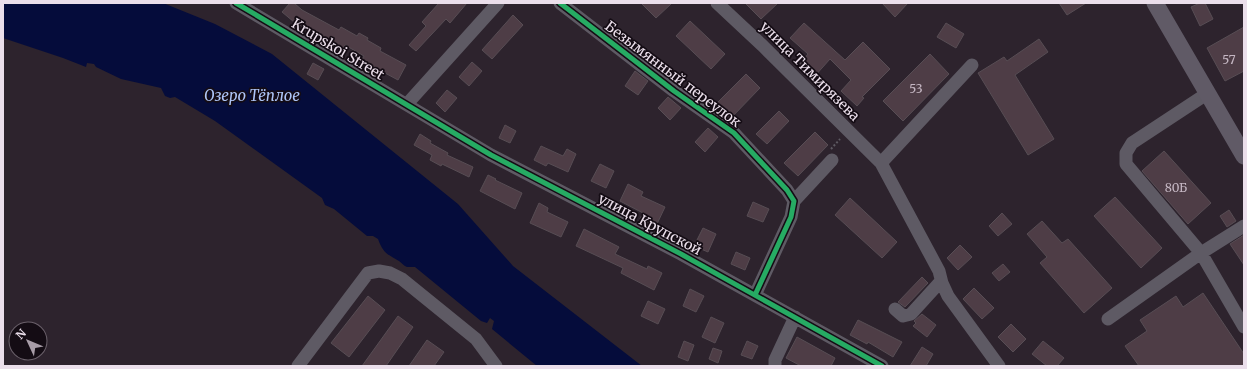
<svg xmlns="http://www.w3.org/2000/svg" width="1247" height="369" font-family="Merriweather,serif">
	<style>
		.water { fill: #050c3b }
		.building { fill: #4e3d46; stroke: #574d54 }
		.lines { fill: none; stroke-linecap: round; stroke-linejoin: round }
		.path { stroke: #5d5961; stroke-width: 2; stroke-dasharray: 2 2; stroke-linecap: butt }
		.minor { stroke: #5e5a64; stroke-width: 13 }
		.major { stroke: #605a66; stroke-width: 17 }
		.cycleway-casing { stroke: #140c14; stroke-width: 8 }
		.cycleway { stroke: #26ab63; stroke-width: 5 }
		.labels { text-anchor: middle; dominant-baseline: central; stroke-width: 3.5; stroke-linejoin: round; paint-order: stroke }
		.number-label { font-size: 12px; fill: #c4b6c2 }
		.street-label { font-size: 14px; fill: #ebdfeb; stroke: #140c14 }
		.water-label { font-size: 15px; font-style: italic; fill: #aec5f7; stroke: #140c14 }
	</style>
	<rect width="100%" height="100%" fill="#2d232d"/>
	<path class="water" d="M3,3h160l52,21 57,30 186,150 55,62 129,100h-105l-45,-37 2,-8 -4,-3 -3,5 -6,-2 -66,-54h-8c-3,-1 -5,-4 -8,-6 -12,-7 -16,-8 -21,-22l-5,-3h-6l-33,-27 -9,-4 -3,-7 -107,-77 -40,-24 -5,1 -5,-2 -4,-8 -40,-9 -25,-12 -2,-3 -7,-1 -1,4 -23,-9 -60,-20z"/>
	<path class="building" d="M290,3h4l8,7 37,20 2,-3 16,9 2,-3 9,5 -1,2 14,8 -1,3 26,14 -8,15 -26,-14 -1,1 -10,-5 3,-6 -19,-11 -2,4 -49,-27 -12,-10z
		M439,3h28l-17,20 -4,-4 -30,32 -7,-6 17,-19 -4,-4z
		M641,3h31l-16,15z
		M745,3h33l-17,16z
		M882,3h26l-13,14z
		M1059,3h27l-19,12z
		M1200,3h5l8,16 -13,7 -9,-19z
		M513,15l10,10 -31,34 -10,-9z
		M690,21l35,33 -14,15 -35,-33z
		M804,23l41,37 18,-18 27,27 -28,28 2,1 -7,8 -16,-15 10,-11 -21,-21 -16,18 -14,-13 8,-10 -18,-16z
		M946,23l18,11 -8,14 -19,-11z
		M1244,27v44l-19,10 -18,-33z
		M1039,39l9,13 -33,23 39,64 -26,16 -50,-82 26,-16 3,4z
		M930,54l19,20 -46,47 -20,-20z
		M472,62l10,9 -13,15 -10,-9z
		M313,63l11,6 -6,11 -11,-6z
		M635,71l13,10 -10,14 -13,-9z
		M746,74l14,14 -31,32 -17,-12z
		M447,90l10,8 -12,14 -9,-9z
		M668,97l13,11 -11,12 -12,-12z
		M779,111l10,10 -22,23 -11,-10z
		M505,125l11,6 -6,12 -11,-5z
		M708,128l10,9 -13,15 -10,-10z
		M815,132l13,13 -30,31 -14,-13z
		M420,134l11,7 -1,2 18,10 -1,2 26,12 -4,10 -27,-13 -1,2 -11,-6 2,-5 -18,-10z
		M541,146l22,10 4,-7 9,5 -8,18 -20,-9 -2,3 -12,-6z
		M1164,151l47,52 -23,21 -46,-53z
		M600,164l14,7 -8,17 -15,-7z
		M488,175l8,4 -1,1 27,13 -7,16 -35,-18z
		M628,184l15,8 -2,4 24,11 -9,19 -16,-7 3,-6 -23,-12z
		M1115,197l47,51 -21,20 -47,-52z
		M850,198l47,44 -15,16 -47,-43z
		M753,202l16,7 -6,13 -16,-6z
		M539,203l9,5 -1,4 21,10 -7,15 -31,-14z
		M1229,210l7,11 -9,6 -7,-11z
		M1002,213l10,11 -14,12 -9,-10z
		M1042,221l20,22 6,-4 44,49 -28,25 -44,-50 7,-6 -20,-23z
		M703,228l13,6 -8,18 -14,-6z
		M584,229l35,18 -4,7 32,15 1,-3 14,7 -8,17 -33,-17 2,-5 -47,-22z
		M1244,235v30l-14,-21z
		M960,245l12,12 -14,13 -11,-12z
		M736,252l14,6 -5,12 -14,-6z
		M1003,264l7,8 -11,9 -7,-8z
		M922,277l6,6 -23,24 -7,-5z
		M974,288l20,20 -12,11 -19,-20z
		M690,289l14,7 -8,16 -13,-6z
		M1203,293l41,61v12h-105l-14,-20 22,-15 -7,-11 36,-24 7,11z
		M368,296l17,14 -36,47 -18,-14z
		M648,301l17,8 -7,15 -17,-8z
		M922,314l14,11 -9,12 -14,-11 3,-3 -2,-2z
		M398,316l15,11 -27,39h-24z
		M711,317l13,6 -9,20 -13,-6z
		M858,320l44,22 -9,15 -25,-15 -1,2 -17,-9z
		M1011,324l15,15 -13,13 -15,-15z
		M797,337l38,21 -4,8h-30l-15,-8z
		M427,340l17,12 -10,14h-25z
		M684,341l10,4 -6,16 -10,-4z
		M747,341l11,5 -6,13 -11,-4z
		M1043,341l21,17 -7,8h-10l-15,-12z
		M922,347l11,7 -7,12h-16z
		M713,348l9,3 -4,12 -9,-4z"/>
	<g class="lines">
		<path class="path" d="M831,149l9,-10"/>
		<path class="minor" d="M236,3l255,152 190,99 201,112
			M560,3l114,88 60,42 53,57 7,11 -3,16 -36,78
			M717,3l46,43 118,117 58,108 3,12 6,13 51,70
			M1208,93l-76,50 -6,10v11l75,89 43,74
			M407,104l91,-101
			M881,163l91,-98
			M794,201l38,-41
			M895,309l8,7 8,-2 30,-33
			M1108,319l93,-66 43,-27
			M298,366l70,-93 11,-2 11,2 12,6 74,60 20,27
			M775,366v-6l20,-43"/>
		<path class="major" d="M1155,3l89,153"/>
		<g class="cycleway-casing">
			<path id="cycleway" d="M236,3l255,152 190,99 201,112
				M560,3l114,88 60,42 53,57 7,11 -3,16 -36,78"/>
		</g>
		<use href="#cycleway" class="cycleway"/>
	</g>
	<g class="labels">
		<g class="number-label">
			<text x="1229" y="59">57</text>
			<text x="916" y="88">53</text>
			<text x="1176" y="187">80Б</text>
		</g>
		<g class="street-label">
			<text transform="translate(338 49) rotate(31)">Krupskoi Street</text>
			<text transform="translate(810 71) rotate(45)">улица Тимирязева</text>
			<text transform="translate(673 74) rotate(37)">Безымянный переулок</text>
			<text transform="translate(650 224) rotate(28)">улица Крупской</text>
		</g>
		<g class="water-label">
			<text x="252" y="95">Озеро Тёплое</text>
		</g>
	</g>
	<rect width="1247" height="369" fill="none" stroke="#ebdfeb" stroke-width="8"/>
	<g transform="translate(28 341) rotate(314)"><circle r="19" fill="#140c14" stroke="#6a606a"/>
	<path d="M0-3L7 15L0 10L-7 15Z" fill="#a89da8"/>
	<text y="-6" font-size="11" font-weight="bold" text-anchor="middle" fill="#ebdfeb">N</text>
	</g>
</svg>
